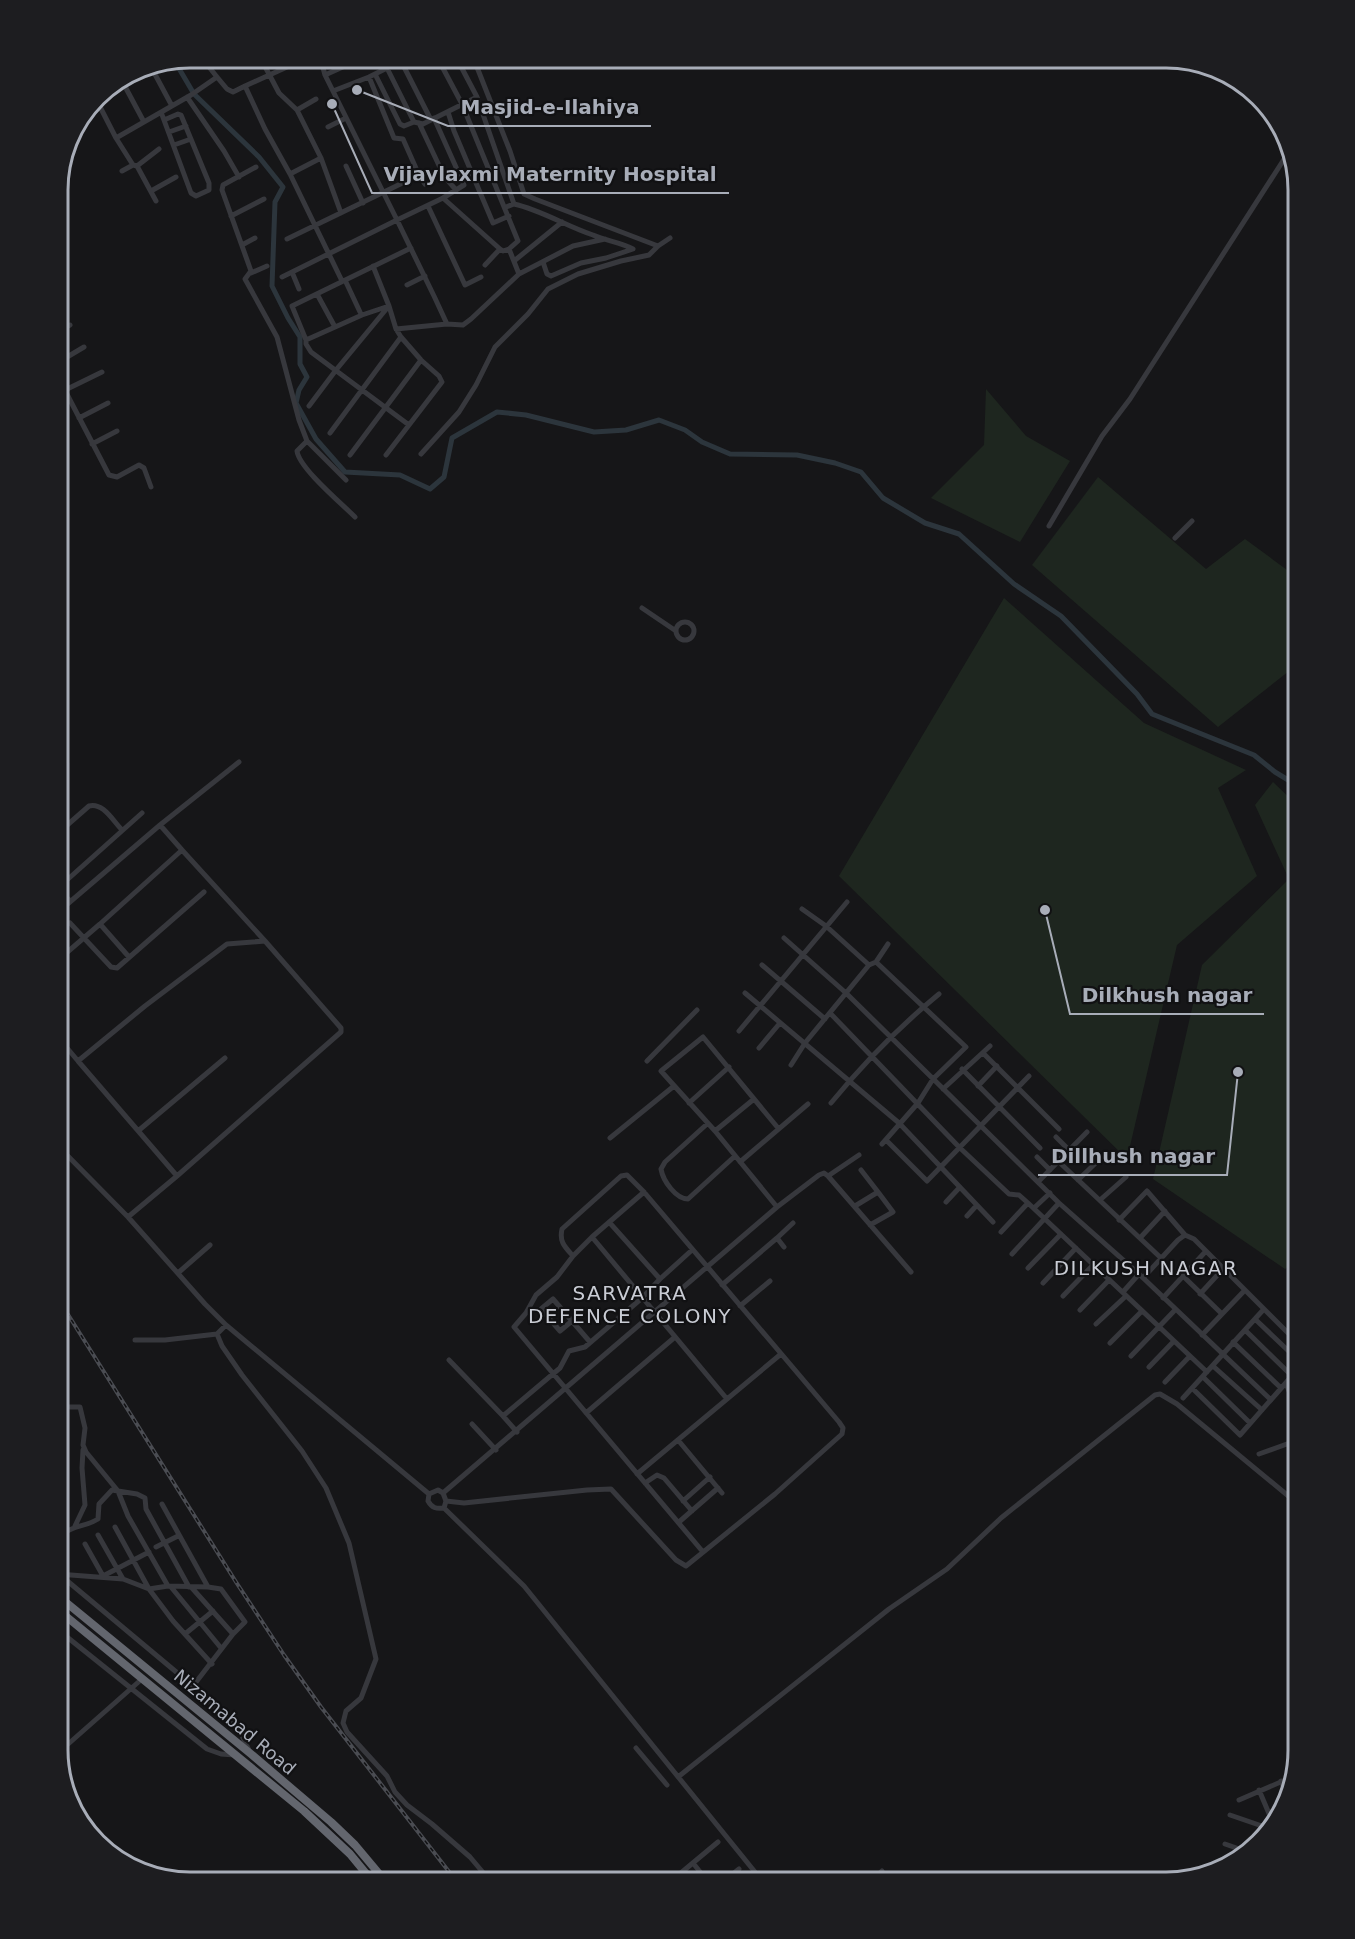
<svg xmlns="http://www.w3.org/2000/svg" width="1355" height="1939" font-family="'DejaVu Sans',sans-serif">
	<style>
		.green { fill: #1e261f }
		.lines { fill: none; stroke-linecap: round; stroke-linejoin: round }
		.canal { stroke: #2c353c; stroke-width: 5 }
		.minor { stroke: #37383d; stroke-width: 5 }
		.highway { stroke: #63666e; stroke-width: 8 }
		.rail-casing { stroke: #4a4c52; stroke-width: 4 }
		.rail { stroke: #111113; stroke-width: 1.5; stroke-dasharray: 4.5; stroke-linecap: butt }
		.labels { text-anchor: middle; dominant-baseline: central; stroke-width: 4.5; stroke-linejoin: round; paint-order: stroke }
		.street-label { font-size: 18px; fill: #a8adb8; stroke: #111113 }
		.neighbourhood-label { font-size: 20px; letter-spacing: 1.5px; fill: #c9ccd4; stroke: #111113 }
		.rim { fill: none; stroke: #a8adb8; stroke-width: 3 }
		.leader { fill: none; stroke: #a8adb8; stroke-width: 2 }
		.callout-dot { fill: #a8adb8; stroke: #111113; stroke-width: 2 }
		.callout-label { font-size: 20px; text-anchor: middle; font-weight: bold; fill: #a8adb8; stroke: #111113; stroke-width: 4.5; stroke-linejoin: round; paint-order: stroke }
	</style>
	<rect width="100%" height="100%" fill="#161618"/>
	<path class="green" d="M986,389l40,47 44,25 -50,81 -89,-44 53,-53z
		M1098,477l108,92 39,-30 53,39v86l-80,63 -186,-162z
		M1004,598l140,125 102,47 -28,18 39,88 -80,69 -50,214 -288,-283z
		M1273,782l25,24v456l-13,7 -132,-90 49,-214 87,-86 -34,-74z"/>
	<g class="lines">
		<path class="canal" d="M174,60l20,34 65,63 24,30 -8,15 -3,84 16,32 12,19v27l7,13 -8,13 -3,13 20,36 29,33 55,3 30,14 14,-12 8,-39 45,-26 29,3 68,17 32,-2 33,-10 26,10 17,12 28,12 67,1 38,8 26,9 22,26 42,25 34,11 55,50 47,32 76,78 15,20 102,41 21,17 23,14"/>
		<path class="minor" d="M260,57l19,36 18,17 24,48 20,55
			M309,57l-64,29 20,43 25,45 52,107
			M320,57l5,18 72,145 46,-22 57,51 3,2 6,-2 9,-8 -56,-137 -25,-47
			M456,57l21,40
			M473,57l37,94 14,43 11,5 123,47
			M401,61l30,59
			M150,65l22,41
			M209,65l16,-8
			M387,68l27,54
			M375,74l25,50 4,2 10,-4 9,2 54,-27 37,107 -8,3
			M325,75l40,-18
			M217,77l10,12 6,3 12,-6
			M369,77l25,61 9,1 16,36
			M121,79l23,43
			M333,91l36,-14 40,-20
			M95,97l21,41 75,-43 26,-18 -16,-20
			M187,97l37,54 15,26
			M297,110l19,-11
			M161,112c10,27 20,54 30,81l5,3 13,-6v-7l-28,-68 -3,-1 -14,6
			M448,112l6,19 39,92 16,-7
			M434,118l30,67 -21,13
			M419,123l25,53 12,14
			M328,127l18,-9
			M169,132l17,-6
			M116,138l17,27 4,1 19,35
			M174,145l17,-6
			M137,166l22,-17
			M346,166l17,37
			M256,167l-33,18 -1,5 29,81 -6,8 32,58 22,83 8,21
			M122,171l11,-6
			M290,174l31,-16
			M151,191l25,-14
			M514,204c27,6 52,22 79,31 13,6 27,7 40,14l-27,9 -25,5 -30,13 -4,-2 -4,-12
			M428,206l37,79 16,-8
			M231,216l33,-17
			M287,239l132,-64 6,9
			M242,245l13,-7
			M514,261l48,-39
			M485,265l15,-16
			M373,266l16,40 -27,9 -56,25v4l5,8 98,73
			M292,272l7,17
			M251,273l16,-7
			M519,274l54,-28 32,-7
			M282,277l115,-57 37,76 13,28 -51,5
			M345,280l15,32
			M407,285l18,-9
			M317,294l18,33
			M447,324l16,1 8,-6 48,-45 -10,-25
			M57,332l13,-7
			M306,340l-14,-34 119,-58
			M57,363l27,-16
			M57,375l52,100 8,2 22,-12 5,3 7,19
			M57,394l45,-22
			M309,406l27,-36 52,-63
			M79,418l29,-15
			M330,433l71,-96 -5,-8 -7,-23
			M92,444l25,-13
			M421,454l38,-42 17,-27 19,-38 33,-33 20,-25 30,-15 43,-13 28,-6 9,-9 12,-8
			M350,455l71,-95
			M386,455l56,-73 -3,-6 -18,-16 -20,-23
			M346,480l-39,-39 -10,10c2,17 45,53 58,66
			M1049,526l53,-90 28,-37 158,-246
			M1175,538l17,-17
			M642,608l34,23
			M676 631a9 9 0 1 1 18 0a9 9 0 1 1-18 0Z
			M57,834l32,-28c14,-4 24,15 33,24
			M57,887l13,14
			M58,888l84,-75
			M802,909l24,17 43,39
			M57,913l103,-88 79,-63
			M70,923l41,44 6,1 87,-76
			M100,924l82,-74 -22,-25
			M784,938l62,55 213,210 80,71 132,126
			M57,961l43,-37 29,33
			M876,962l90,85 -33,32 -15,24 -36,41
			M762,965l63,54
			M745,993l154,130 94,99
			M830,1013l129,134 50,47 10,1 9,8 179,169
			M739,1031l108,-129
			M57,1036l21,25 67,-55 82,-62 38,-3 -83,-91
			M759,1048l21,-25
			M983,1053l76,76
			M78,1061l99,115 164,-144v-4l-76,-87
			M647,1061l50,-51
			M791,1065l14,-22 64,-78 7,-3 12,-18
			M962,1069l78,79
			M978,1086l19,-20
			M943,1089l47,-43
			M689,1103l40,-36
			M831,1103c32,-39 69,-77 108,-109
			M707,1124l-42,38 -4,7c2,12 15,30 27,30l47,-43
			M138,1131l87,-73
			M715,1131l39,-32
			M1056,1137l13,13
			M610,1138l64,-52
			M886,1140l41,41 102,-105
			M57,1145l71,72 49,-41
			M1037,1157l13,13
			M740,1162l68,-58
			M1059,1162l102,96
			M861,1170l17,22
			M828,1176l31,-21
			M1078,1180l25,-24
			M1038,1182l49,-50
			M644,1192l-52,45 135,162
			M1100,1200l26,-23
			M946,1202l14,-15
			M855,1206l23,-14 15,20 -23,13
			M777,1207l-62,-76 -54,-60 42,-34 75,91
			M1034,1208l16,-15
			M967,1216l10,-11
			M128,1217l77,87 21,21 -9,9 5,12 20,29 60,76 24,37 23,55 27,116 -15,39 -15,13 -3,12 4,9 40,44 8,16 12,13 25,19 38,33 21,25
			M1119,1220l28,-29 38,44
			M1001,1232l27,-29
			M592,1237l-19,19 -16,21 -21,18 -10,18 -12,14 189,225
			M777,1238l16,-15
			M1140,1238l25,-27
			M1012,1254l47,-51
			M1028,1268l33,-34
			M178,1273l32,-28
			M1183,1276l39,38
			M1143,1278l35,-38 7,-5 9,4 70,70 -81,89
			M660,1279l32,-29
			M1043,1283l33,-35
			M722,1285l55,-47 7,9
			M1123,1292l16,-18
			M1200,1294l23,-25
			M1063,1296l30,-31
			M1163,1298l43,-47
			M740,1306l30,-25
			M1264,1309l24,24 10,6
			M1080,1310l29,-30
			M1256,1320l42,40
			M572,1321l-12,10 -19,-22 12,-10 37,43
			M1096,1324l30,-28
			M226,1325l203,169
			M1245,1330l47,46
			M1202,1335l43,-45
			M135,1340h30l52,-6
			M1233,1342l48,46
			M1110,1343l32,-32
			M1131,1356l44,-46
			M449,1360l54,56 14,16
			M1213,1366l49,44
			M1149,1367l25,-26
			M1203,1377l47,46
			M1165,1382l25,-26
			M1286,1383l12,31
			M1192,1388l48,47 58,-66
			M57,1407h23l5,21 -2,17 3,7 32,39 19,3 8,4 1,11 43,78
			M586,1413l89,-76
			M503,1416l57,-48 9,-17 16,-4 57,-49 18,-19 -51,-57
			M472,1424l24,26
			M678,1440l44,53
			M1259,1454l39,-14
			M637,1474l144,-120
			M645,1483l12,-8 7,3 28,33
			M438,1490l5,3 3,8 -2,7c-8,1 -12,0 -16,-7l1,-7z
			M443,1493l334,-286 42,-32 5,-2 4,3 83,96
			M446,1501l18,2 123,-13 24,-1 65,71 10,6 89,-72 67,-60 1,-6 -4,-6 -195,-230 -17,-17 -6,1 -59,53c-3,13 3,18 11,27
			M683,1501l27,-24
			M162,1504l46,83
			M444,1508l80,78 239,296
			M679,1522l39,-34
			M75,1526l10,-21 -3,-37 1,-18
			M115,1527l34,62 24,32 39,43
			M98,1535l25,44
			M85,1544l18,32 46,-24
			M156,1547l22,-11
			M57,1558l4,-3c-4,-33 18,-24 37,-36l1,-15 13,-14 6,1 10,25 40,70
			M58,1574l65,5 26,10 19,-3 40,1 13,2 24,33 -12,12 -40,52
			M59,1574l134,112 47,46 10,20
			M171,1587l50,61
			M192,1588l41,46
			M57,1629l150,120 14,5 14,1
			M185,1634l28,-23
			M636,1748l31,37
			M58,1753l85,-75
			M678,1777l211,-168 58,-40 54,-51 154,-123 5,-1 17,10 121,100
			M1281,1781l5,12
			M1259,1790l14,33
			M1239,1800l51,-22
			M1230,1815l32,11 12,-4
			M1225,1844l20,7
			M1236,1860l3,-11
			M693,1863l15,19
			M670,1882l48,-40
			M723,1882l16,-13
			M871,1882l11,-11"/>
		<path class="highway" d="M57,1595l194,159 80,68 24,23 31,37
			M57,1609l247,202 46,43 23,28"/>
		<g class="rail-casing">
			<path id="rail" d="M57,1297l179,285 48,73 37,52 136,175"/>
		</g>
		<use href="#rail" class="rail"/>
	</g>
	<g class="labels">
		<g class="street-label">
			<text transform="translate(235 1722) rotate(40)">Nizamabad Road</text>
		</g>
		<g class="neighbourhood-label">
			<text x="1146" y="1268">DILKUSH NAGAR</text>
			<text x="630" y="1293">SARVATRA<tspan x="630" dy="23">DEFENCE COLONY</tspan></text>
		</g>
	</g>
	<path d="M0 0H1355V1939H0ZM190 68H1166A122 122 0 0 1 1288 190V1750A122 122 0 0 1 1166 1872H190A122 122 0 0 1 68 1750V190A122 122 0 0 1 190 68Z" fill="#1d1d20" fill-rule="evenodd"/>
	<path class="rim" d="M190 68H1166A122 122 0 0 1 1288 190V1750A122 122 0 0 1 1166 1872H190A122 122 0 0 1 68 1750V190A122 122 0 0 1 190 68Z"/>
	<path class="leader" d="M357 90L448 126H651M332 104L372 193H729M1045 910L1070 1014H1264M1238 1072L1227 1175H1038"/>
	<g class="callout-dot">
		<circle cx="357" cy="90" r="6"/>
		<circle cx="332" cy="104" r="6"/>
		<circle cx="1045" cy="910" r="6"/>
		<circle cx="1238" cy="1072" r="6"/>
	</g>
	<g class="callout-label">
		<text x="550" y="114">Masjid-e-Ilahiya</text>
		<text x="550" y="181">Vijaylaxmi Maternity Hospital</text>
		<text x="1167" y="1002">Dilkhush nagar</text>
		<text x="1133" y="1163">Dillhush nagar</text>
	</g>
</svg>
